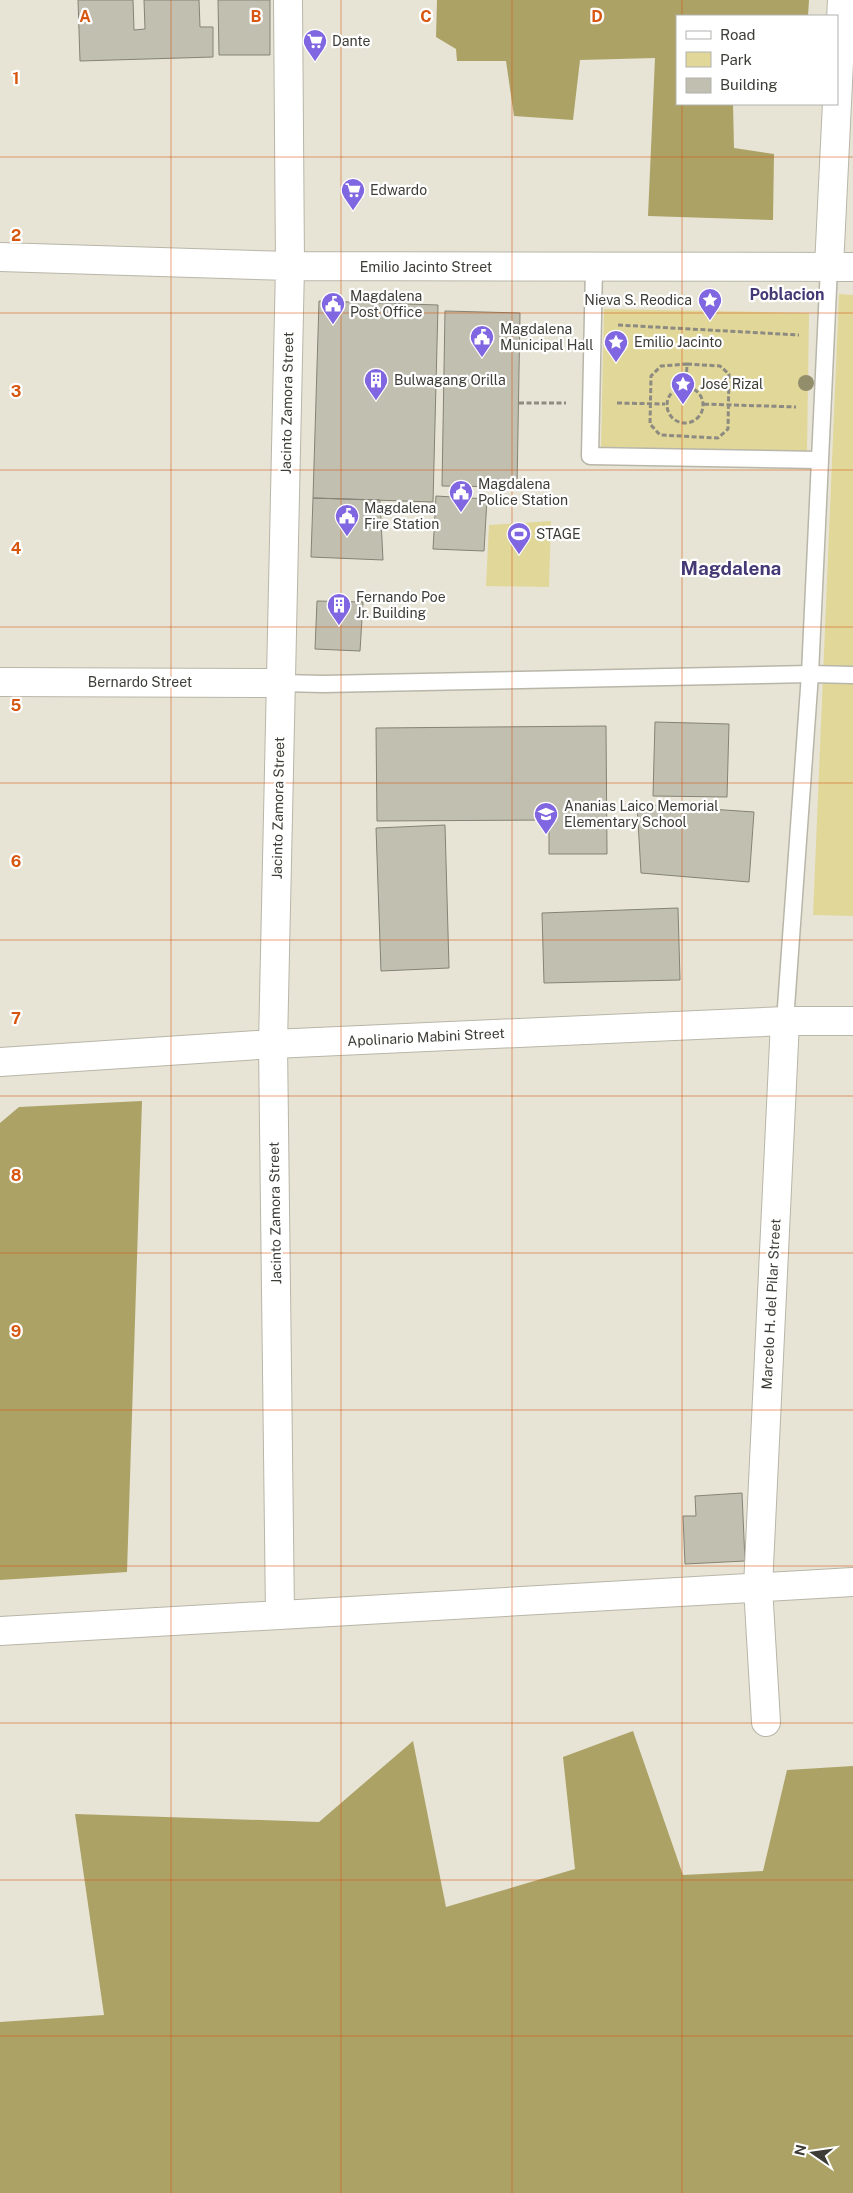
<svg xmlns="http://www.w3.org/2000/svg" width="853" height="2193" font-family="'Public Sans',sans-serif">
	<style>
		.green { fill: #e1d799 }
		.forest { fill: #aca266 }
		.building { fill: #c1bfb0; stroke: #858375 }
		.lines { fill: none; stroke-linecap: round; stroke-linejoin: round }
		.lane-casing { stroke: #b8b6a8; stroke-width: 19 }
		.street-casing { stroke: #b8b6a8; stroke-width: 30 }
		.path { stroke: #8d8b81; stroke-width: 3; stroke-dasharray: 5 2.5; stroke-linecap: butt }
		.lane { stroke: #fff; stroke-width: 16 }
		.street { stroke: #fff; stroke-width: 28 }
		.tree { fill: #928d6b }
		.grid { fill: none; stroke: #d75610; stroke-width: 1; stroke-opacity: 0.55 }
		.labels { text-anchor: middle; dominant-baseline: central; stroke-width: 4.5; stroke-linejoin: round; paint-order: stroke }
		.poi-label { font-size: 14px; fill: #3d3c36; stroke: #fff; text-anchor: start }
		.street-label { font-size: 14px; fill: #3d3c36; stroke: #fff }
		.quarter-label { font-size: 16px; font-weight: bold; fill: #453975; stroke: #fff }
		.district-label { font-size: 19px; font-weight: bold; fill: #453975; stroke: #fff }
		.grid-label { font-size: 16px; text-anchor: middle; font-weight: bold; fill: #d75610; stroke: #fff; stroke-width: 4.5; stroke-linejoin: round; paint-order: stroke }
	</style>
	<rect width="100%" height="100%" fill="#e7e4d5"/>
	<path class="green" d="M839,294l14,1v621l-40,-1z
		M604,309l205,4 -2,139 -206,-5z
		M551,521l-2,66 -63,-1 3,-61z"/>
	<path class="forest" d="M437,0h372l-1,16h-131v88h56l1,44 40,6 -1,66 -125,-4 7,-158 -75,2 -7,60 -59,-4 -8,-55h-49l-1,-12 -20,-12z
		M142,1101l-15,471 -127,8v-457l19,-16z
		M633,1731l50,144 80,-4 24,-101 66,-4v427h-853v-171l104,-7 -29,-201 244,8 94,-81 33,166 129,-38 -12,-112z"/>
	<path class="building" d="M78,0h55l1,30 11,-1 -1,-29h55l1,27h13v30l-133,4z
		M218,0h52v55h-51z
		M319,301l119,4 -5,197 -120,-4z
		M445,311l75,2 -3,174 -75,-1z
		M436,496l51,3 -3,52 -51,-2z
		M313,498l67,2 3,60 -72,-3z
		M317,601l46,1 -3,49 -45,-2z
		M655,722l74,2 -2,73 -74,-1z
		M606,726l1,128h-58v-34l-172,1 -1,-93z
		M637,804l117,8 -5,70 -108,-9z
		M445,825l4,143 -68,3 -5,-143z
		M678,908l2,72 -136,3 -2,-70z
		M742,1493l3,68 -60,3 -2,-48h13l-1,-20z"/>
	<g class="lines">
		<g class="lane-casing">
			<path id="lane" d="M594,267l-4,189 230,4
				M280,683l43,1 487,-10 43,1
				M785,1021l25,-347 19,-407"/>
		</g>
		<g class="street-casing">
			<path id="street" d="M0,257l290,9 563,1
				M829,267l13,-267
				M0,682l280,1
				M0,1062l273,-18 512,-23h68
				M280,1615l-7,-571 17,-778 -2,-266
				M0,1631l853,-49
				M766,1722l-8,-135 27,-566"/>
		</g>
		<path class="path" d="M618,325l181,10
			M687,364l33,2 9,8 -1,55 -10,9 -58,-3 -10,-11 1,-48 10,-10z
			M667 405a18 18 0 1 1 36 0a18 18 0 1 1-36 0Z
			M686,387l1,-23
			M519,403h47
			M617,403l48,1
			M704,404l92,3"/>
		<use href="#lane" class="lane"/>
		<use href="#street" class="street"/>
	</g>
	<circle class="tree" cx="806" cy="383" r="8"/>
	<path class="grid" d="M171,0v2193M341,0v2193M512,0v2193M682,0v16M682,104v2089M0,157h853M0,313h853M0,470h853M0,627h853M0,783h853M0,940h853M0,1096h853M0,1253h853M0,1410h853M0,1566h853M0,1723h853M0,1880h853M0,2036h853"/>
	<defs>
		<g id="supermarket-pin" transform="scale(1.25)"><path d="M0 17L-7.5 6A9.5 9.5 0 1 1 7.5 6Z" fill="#8166e1" stroke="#fff"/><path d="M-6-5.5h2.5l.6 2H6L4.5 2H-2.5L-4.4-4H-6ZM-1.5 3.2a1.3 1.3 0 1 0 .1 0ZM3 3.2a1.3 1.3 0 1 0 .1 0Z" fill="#fff"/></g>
		<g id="sight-pin" transform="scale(1.25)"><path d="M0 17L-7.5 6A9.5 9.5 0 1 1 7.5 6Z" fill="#8166e1" stroke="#fff"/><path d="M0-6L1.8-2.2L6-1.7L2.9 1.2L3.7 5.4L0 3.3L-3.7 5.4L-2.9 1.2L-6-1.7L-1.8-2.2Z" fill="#fff"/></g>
		<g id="civic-pin" transform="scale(1.25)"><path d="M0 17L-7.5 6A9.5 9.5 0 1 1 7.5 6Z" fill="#8166e1" stroke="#fff"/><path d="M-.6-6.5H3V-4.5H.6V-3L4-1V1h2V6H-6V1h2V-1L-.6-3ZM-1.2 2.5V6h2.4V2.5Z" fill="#fff"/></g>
		<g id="building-pin" transform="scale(1.25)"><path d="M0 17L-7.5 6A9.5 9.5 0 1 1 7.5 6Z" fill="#8166e1" stroke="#fff"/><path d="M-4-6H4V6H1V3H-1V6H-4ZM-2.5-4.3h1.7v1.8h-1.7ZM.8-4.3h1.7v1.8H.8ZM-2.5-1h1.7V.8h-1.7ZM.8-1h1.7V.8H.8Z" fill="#fff"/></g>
		<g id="stadium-pin" transform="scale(1.25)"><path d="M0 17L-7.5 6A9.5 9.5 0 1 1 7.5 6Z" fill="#8166e1" stroke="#fff"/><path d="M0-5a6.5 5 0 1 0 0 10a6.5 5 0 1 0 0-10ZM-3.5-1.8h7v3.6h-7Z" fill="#fff"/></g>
		<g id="school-pin" transform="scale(1.25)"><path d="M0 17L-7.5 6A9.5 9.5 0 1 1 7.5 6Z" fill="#8166e1" stroke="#fff"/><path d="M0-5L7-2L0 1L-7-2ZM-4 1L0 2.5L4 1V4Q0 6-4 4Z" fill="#fff"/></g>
	</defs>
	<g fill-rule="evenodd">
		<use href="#supermarket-pin" x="315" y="41"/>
		<use href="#supermarket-pin" x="353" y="190"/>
		<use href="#sight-pin" x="710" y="300"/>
		<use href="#civic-pin" x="333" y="304"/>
		<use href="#civic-pin" x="482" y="337"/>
		<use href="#sight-pin" x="616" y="342"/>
		<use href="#building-pin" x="376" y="380"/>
		<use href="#sight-pin" x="683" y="384"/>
		<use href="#civic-pin" x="461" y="492"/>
		<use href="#civic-pin" x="347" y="516"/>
		<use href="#stadium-pin" x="519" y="534"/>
		<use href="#building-pin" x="339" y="605"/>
		<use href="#school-pin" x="546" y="814"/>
	</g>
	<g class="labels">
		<g class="poi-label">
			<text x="332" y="41">Dante</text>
			<text x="370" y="190">Edwardo</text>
			<text x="350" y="296">Magdalena<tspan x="350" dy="16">Post Office</tspan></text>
			<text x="692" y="300" text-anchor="end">Nieva S. Reodica</text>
			<text x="500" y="329">Magdalena<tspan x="500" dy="16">Municipal Hall</tspan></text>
			<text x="634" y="342">Emilio Jacinto</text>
			<text x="394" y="380">Bulwagang Orilla</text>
			<text x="700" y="384">José Rizal</text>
			<text x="478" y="484">Magdalena<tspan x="478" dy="16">Police Station</tspan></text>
			<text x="364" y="508">Magdalena<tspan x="364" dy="16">Fire Station</tspan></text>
			<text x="536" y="534">STAGE</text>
			<text x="356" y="597">Fernando Poe<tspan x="356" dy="16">Jr. Building</tspan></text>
			<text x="564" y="806">Ananias Laico Memorial<tspan x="564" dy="16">Elementary School</tspan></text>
		</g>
		<g class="street-label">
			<text x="426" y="267">Emilio Jacinto Street</text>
			<text transform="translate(287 403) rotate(-89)">Jacinto Zamora Street</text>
			<text x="140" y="682">Bernardo Street</text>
			<text transform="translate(278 808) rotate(-89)">Jacinto Zamora Street</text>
			<text transform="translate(426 1037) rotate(-3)">Apolinario Mabini Street</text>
			<text transform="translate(275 1213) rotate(-91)">Jacinto Zamora Street</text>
			<text transform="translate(771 1304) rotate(-87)">Marcelo H. del Pilar Street</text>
		</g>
		<g class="quarter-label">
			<text x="787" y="294">Poblacion</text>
		</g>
		<g class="district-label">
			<text x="731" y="568">Magdalena</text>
		</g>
	</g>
	<g class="grid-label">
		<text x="85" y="22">A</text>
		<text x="256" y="22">B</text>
		<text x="426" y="22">C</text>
		<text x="597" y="22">D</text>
		<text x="16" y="84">1</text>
		<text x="16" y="241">2</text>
		<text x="16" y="397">3</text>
		<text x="16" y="554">4</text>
		<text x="16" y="711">5</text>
		<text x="16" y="867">6</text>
		<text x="16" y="1024">7</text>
		<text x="16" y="1181">8</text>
		<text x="16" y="1337">9</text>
	</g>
	<rect x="676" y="15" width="162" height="90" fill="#ffffff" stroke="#b1b1af"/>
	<rect x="686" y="31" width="25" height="8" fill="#ffffff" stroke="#b1b1af"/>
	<text x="720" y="40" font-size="15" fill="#3d3c36">Road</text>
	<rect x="686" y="52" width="25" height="15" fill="#e1d799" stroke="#b1b1af"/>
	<text x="720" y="65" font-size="15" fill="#3d3c36">Park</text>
	<rect x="686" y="78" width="25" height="15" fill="#c1bfb0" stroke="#b1b1af"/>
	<text x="720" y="90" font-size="15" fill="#3d3c36">Building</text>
	<g transform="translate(813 2153) rotate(283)" stroke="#ffffff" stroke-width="4" paint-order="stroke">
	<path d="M0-4L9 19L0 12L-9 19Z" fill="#3d3c36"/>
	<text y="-8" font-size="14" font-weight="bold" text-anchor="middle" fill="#3d3c36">N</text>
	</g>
</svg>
